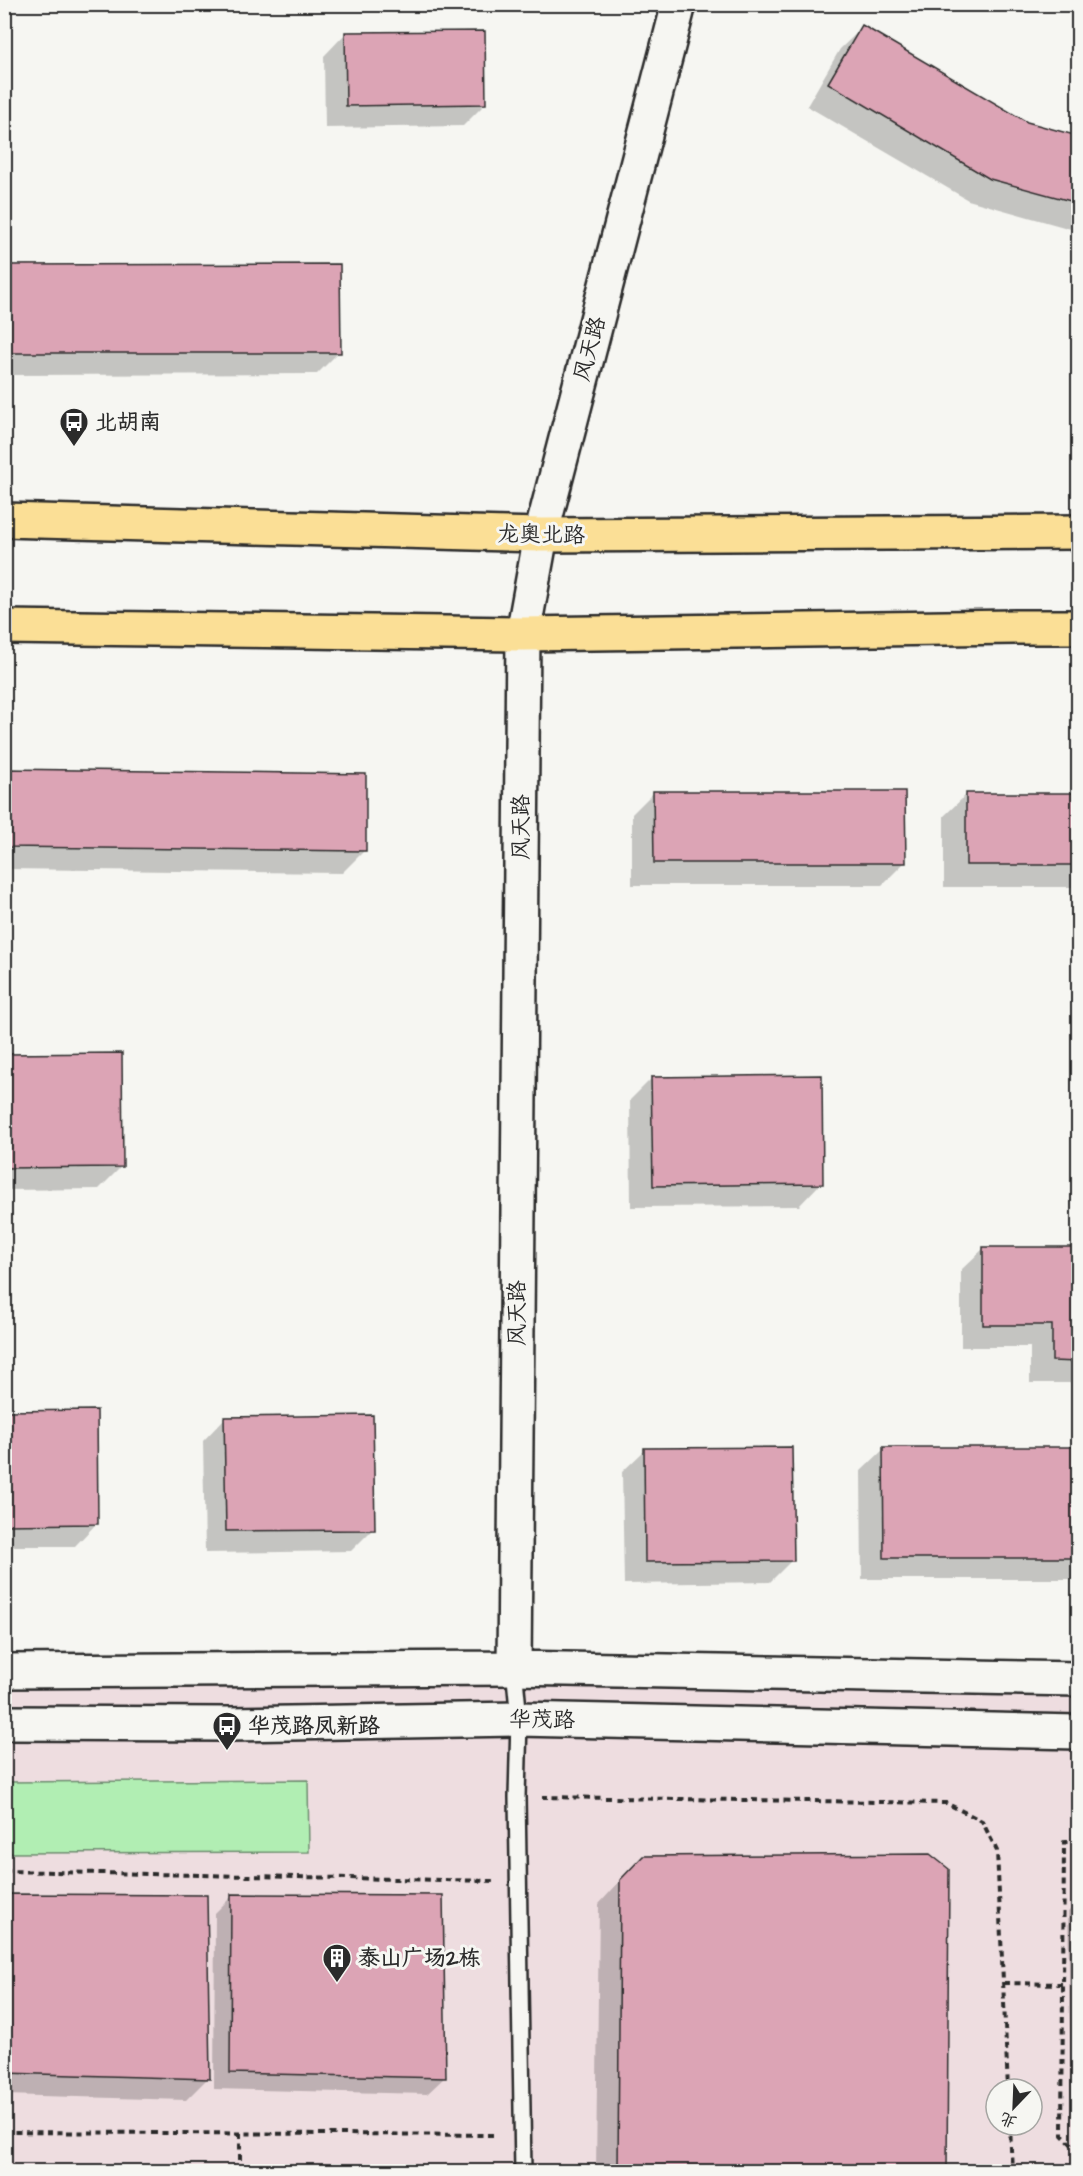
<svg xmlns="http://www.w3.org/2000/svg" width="1083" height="2176" font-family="'Architects Daughter','LXGW WenKai TC',sans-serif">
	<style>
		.built { fill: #eedde0; fill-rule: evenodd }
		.green { fill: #b1eeb3; stroke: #6e8c6f; stroke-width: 1.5 }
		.shadow { fill: #0003 }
		.building { fill: #dca4b5; stroke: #2b2b2b; stroke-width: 1.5 }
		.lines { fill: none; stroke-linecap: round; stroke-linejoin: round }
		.lane-casing { stroke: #2b2b2b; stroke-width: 20 }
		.secondary-casing { stroke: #2b2b2b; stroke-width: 38 }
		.primary-casing { stroke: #2b2b2b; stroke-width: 38 }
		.path { stroke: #2b2b2b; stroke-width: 4; stroke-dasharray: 6 4.5; stroke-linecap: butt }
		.lane { stroke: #f6f6f2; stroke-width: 15 }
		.secondary { stroke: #f6f6f2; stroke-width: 33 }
		.primary { stroke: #fbdf96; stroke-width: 33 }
		.labels { text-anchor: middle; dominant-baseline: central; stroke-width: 6; stroke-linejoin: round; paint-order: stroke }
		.street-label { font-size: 22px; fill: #2b2b2b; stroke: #f6f6f2 }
		.poi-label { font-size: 22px; font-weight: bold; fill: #2b2b2b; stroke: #f6f6f2; text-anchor: start }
	</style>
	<rect width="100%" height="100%" fill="#f6f6f2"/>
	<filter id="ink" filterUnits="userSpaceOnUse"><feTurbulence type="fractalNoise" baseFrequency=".0167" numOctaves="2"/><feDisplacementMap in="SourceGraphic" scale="12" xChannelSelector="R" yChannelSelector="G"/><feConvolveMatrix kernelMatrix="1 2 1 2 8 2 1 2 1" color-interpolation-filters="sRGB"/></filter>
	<g filter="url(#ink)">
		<path class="built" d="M1078,1669v502h-1073l-1,-484zM996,2089h36v36h-36z"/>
		<path class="green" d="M308,1780l1,72 -304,1v-71z"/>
		<path class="shadow" d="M863,27l164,96 51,15v93l-110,-31 -161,-94 33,-57z
			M346,33l139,71 -22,22 -138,2 -1,-72z
			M4,266l335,86 -22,22 -313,1z
			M4,771l360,80 -22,22 -338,-4z
			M654,792l250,71 -22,22h-250v-71z
			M967,794h111v93h-134v-71z
			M4,1056l117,111 -22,22 -95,1z
			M652,1078l169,105 -22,23 -168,1 -1,-107z
			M984,1248l94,1v134h-48v-36h-69v-77z
			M4,1412l93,111 -22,23h-71z
			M225,1418l148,111 -22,22 -146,2 -2,-112z
			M884,1449h194v130h-216l-1,-108z
			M645,1450l147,110 -22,22 -146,2 -2,-112z
			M621,1880l324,292h-349l3,-268z
			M4,1895l204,183 -22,22 -182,-5z
			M232,1896l212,182 -17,16 -213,-5 1,-176z
			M1078,1902v195h-7l-3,-185z"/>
		<path class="building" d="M862,25l165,97 51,14v67l-88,-24 -162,-96z
			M485,31l1,73 -140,2 -1,-74z
			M340,264l1,89h-337v-88z
			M4,769l362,5v77l-362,-4z
			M653,791h252l1,72h-252z
			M966,793h112v72h-112z
			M122,1053l1,114 -119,1v-114z
			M822,1075l1,109 -170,2 -2,-109z
			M983,1247h95v115l-26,-1v-36h-69z
			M97,1410l1,114 -94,1v-114z
			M373,1415l2,115 -149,1 -2,-114z
			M792,1447l2,114 -149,1 -1,-114z
			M883,1447h195v111h-194z
			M930,1854l19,15 -2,303h-329l2,-292 23,-24z
			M4,1894l203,1 3,184 -206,-6z
			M231,1894l212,1 3,183 -216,-5z"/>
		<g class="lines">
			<g class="lane-casing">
				<path id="lane" d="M514,1668l5,51 -2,78 6,375"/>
			</g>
			<g class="secondary-casing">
				<path id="secondary" d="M514,1668l9,-1034 18,-99 138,-531
					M4,1671l510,-3 564,11
					M4,1723l224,1 291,-5 559,13"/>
			</g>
			<g class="primary-casing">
				<path id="primary" d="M4,520l537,15 537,-3
					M4,627l519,7 492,-7h63"/>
			</g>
			<path class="path" d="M542,1797l404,6 36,18 15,30 11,238
				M1078,1842h-14l-2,293 16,16
				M4,1871l489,10
				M1004,1983l58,1
				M1010,2125l2,47
				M4,2132l493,3
				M240,2133v39"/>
			<use href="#lane" class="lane"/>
			<use href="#secondary" class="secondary"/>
			<use href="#primary" class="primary"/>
		</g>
	</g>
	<defs>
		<g id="bus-pin" transform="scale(1.5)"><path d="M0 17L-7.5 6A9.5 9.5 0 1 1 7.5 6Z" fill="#2b2b2b" stroke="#f6f6f2"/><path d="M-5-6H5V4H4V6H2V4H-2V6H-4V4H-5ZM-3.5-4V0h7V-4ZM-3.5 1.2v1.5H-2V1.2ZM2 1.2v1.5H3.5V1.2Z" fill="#fff"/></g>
		<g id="building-pin" transform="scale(1.5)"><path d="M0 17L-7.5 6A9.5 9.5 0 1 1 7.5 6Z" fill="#2b2b2b" stroke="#f6f6f2"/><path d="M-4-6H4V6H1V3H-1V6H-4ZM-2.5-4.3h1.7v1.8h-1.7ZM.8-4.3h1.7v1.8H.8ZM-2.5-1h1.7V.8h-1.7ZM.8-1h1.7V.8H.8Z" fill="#fff"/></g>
	</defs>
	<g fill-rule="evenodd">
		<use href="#bus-pin" x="74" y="422"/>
		<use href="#bus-pin" x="227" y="1726"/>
		<use href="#building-pin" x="337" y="1958"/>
	</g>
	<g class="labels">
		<g class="street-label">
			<text transform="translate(590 349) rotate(-75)">风天路</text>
			<text transform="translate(541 535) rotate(1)">龙奥北路</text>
			<text transform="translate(521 827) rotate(-90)">风天路</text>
			<text transform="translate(517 1313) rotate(-90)">风天路</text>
			<text transform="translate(542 1720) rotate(1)">华茂路</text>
		</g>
		<g class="poi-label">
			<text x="95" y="422">北胡南</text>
			<text x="248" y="1726">华茂路凤新路</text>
			<text x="358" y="1958">泰山广场2栋</text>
		</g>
	</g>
	<rect width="1083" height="2176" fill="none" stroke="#f6f6f2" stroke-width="24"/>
	<rect x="12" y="12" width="1059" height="2152" fill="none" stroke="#2b2b2b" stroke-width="2" filter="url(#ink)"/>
	<g transform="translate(1014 2107) rotate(203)"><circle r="28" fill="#f6f6f2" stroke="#a5a5a2" stroke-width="1.5"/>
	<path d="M0-4.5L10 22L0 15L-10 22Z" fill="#2b2b2b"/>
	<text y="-9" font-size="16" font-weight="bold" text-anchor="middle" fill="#2b2b2b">北</text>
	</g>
</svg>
